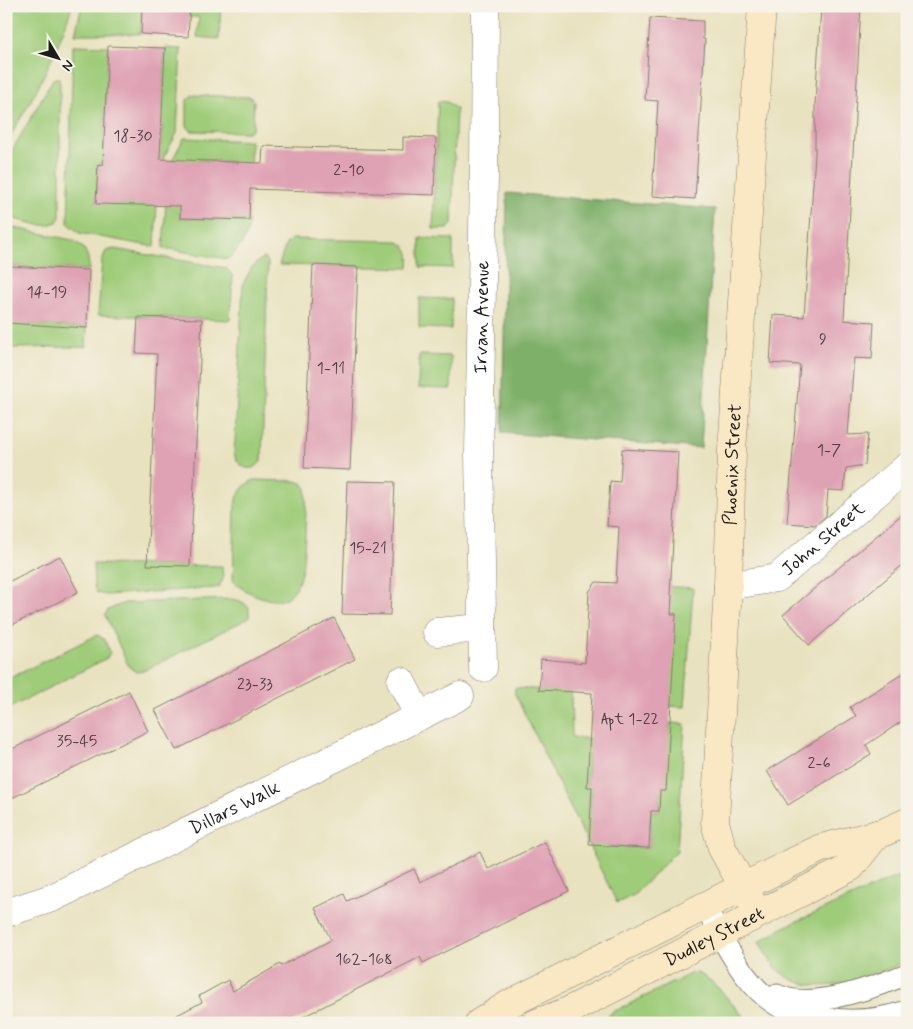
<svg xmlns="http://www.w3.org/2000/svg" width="913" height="1029" font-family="Mynerve,sans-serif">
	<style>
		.green { fill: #9fcc79; stroke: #5e744a }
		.forest { fill: #7fb069; stroke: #4e6642 }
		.building { fill: #dfa1b4 }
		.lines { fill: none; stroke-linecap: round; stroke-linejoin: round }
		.lane-casing { stroke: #827f6e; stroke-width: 23 }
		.street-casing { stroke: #827f6e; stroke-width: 29 }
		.secondary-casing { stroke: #827f6e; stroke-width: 29 }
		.lane { stroke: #fff; stroke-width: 21 }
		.street { stroke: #fff; stroke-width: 28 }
		.secondary { stroke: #fae7c3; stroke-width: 28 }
		.labels { text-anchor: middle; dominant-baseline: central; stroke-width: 4.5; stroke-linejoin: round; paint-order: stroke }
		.number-label { font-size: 16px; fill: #4d3d42 }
		.street-label { font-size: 19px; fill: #1c1c1c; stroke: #f7f3e8 }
	</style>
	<rect width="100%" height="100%" fill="#f7f3e8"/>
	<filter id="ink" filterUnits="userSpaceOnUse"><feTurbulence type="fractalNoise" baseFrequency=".02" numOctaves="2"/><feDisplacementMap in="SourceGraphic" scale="10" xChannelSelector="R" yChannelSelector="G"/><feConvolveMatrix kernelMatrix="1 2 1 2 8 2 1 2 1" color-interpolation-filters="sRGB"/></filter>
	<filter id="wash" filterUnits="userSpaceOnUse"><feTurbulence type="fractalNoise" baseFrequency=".0096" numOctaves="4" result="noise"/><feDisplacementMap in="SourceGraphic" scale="20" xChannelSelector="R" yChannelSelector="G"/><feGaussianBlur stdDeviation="1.12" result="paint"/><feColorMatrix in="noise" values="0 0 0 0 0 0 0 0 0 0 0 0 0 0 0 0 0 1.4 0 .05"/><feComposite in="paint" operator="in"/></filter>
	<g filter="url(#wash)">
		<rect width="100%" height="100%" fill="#e9e2c0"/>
		<path class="green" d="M6,6h66c-15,48 -40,95 -66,137z
			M82,6h60l-1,28h-66z
			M190,6h31l-2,33 -22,-2 2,-20h-10z
			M73,45l35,1 -5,119 -5,-1 -2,39 52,2 9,-4 -2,46 -76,-14 -11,-10z
			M165,48l16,1 -4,84 -18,33 -8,-20h10l1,-20 -10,-19h10z
			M57,78h2l1,6v133l-3,5 -10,3h-8l-33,-8v-56l47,-82z
			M192,95l59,2 3,5 -1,26 -5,4 -57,-1 -4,-5v-26z
			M438,101l9,1 9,7 -4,115 -4,5h-15z
			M184,138l67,3 -1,29 -17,-8 -34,-2 -1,7 -29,-1z
			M166,201l15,1 -1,16 69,2c0,15 -9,31 -22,39l-64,-11z
			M6,226l66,14c14,7 17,15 17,30l-83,-4z
			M420,238l33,1v29l-33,-1z
			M291,239l105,2c15,7 14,12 13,27l-130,-3 7,-21z
			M114,249l112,19 7,8 -3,44 -132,-5 4,-55 4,-9z
			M264,258l4,5 -6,196c-5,11 -17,13 -25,2 -4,-6 -3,-13 -2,-20l8,-157c5,-10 10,-22 21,-26z
			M419,298l33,1 -1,30 -32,-1z
			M9,314l18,10 60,4 -1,19 -80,1v-24l3,-1z
			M419,355l32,1v33l-33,-1z
			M254,480l42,1 6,2 4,6c1,16 -1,31 -1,47 -2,28 -2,77 -44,61 -10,-3 -19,-8 -28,-15l2,-75c2,-13 7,-22 19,-27z
			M93,564l129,2 1,13 -4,8 -6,1 -107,7 -9,-2 -3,-6z
			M662,586l31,2 -8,119 -15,-1 5,-92h-4l-10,-19z
			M230,599c9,1 13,2 19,9v10l-106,53 -7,1 -7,-5 -24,-52 3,-5 16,-7z
			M97,635l7,4 6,13 -3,6 -101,52v-30z
			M515,688l56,3 1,46 22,2 -6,18 -1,29 5,1 -1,20 18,1 -2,38 42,2 2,-37h8l1,-20 10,-68 15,1 -8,127 -43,44 -17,8 -102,-209z
			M907,872v89c-39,16 -94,43 -131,7 -7,-8 -12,-17 -17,-26l27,-16z
			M697,973c22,8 35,35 54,50h-148l8,-10 79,-39z"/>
		<path class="forest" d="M507,193l208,16 -14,239 -199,-15z"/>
		<g id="blocks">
			<path class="building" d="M142,6h48l-2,31 -47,-3z
				M821,6h40l-17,314 30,2 -2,37 -18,-1 -6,77 20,-1 -3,31 -19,3 -2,23 -16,-1 -2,26 -11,9 -28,-2 13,-158 -30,-2 3,-48 31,2 11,-163v-50z
				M650,18l53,3v18h2l-10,160 -43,-3 6,-95 -13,-1z
				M108,46l57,2 -5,111 102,4 1,-17 140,4v-13l33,1 -2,57 -184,-6 -1,31 -69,-2v-12l-84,-2 2,-40 5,1z
				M313,265l45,2 -8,203 -46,-2z
				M6,266l83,4 -2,58 -81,-5z
				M138,317l64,2 -12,247 -43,-1 10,-211 -21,-1z
				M622,449l56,3 -8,143h2l-1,19h5l-10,177h-6l-1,20h-8l-2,37 -60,-3 3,-58h-5l5,-94 -53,-3 2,-31 44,4 4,-71 7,-10 20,1 3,-56 -12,-1 3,-45 10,1z
				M347,481l48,1 -5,133 -48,-1z
				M907,510v51l-98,84 -26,-30z
				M60,556l18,36 -72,36v-45z
				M334,618l21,41 -179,91 -21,-40z
				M907,671v47l-41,27 5,9 -83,51 -21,-34 89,-55 -6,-9z
				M129,691l19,40 -142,70v-49z
				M545,842l24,49 -146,72 -3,-6 -129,66h-129l40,-21 -3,-6 29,-16 5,11 47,-27 1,2 50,-26 -16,-32 29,-14 3,7 67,-32 6,13 60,-30 8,17z"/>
		</g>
	</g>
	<g filter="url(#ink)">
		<use href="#blocks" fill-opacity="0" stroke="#827f6e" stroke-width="1"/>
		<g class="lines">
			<g class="lane-casing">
				<path id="lane" d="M704,905c21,37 41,86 82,105 14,6 30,8 45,9 25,3 52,0 76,-8
					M777,995c33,16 98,-8 130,-21"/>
			</g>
			<g class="street-casing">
				<g id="street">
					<path id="s1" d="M728,586l49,-8 130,-111"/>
					<path d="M437,632l45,-4"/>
					<path id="s2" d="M483,668l-4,-214 5,-279 1,-169"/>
					<path d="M401,681l18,35"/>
					<path id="s3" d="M6,913l46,-15 408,-202"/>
				</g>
			</g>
			<g class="secondary-casing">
				<g id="secondary">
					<path d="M860,843l47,-21"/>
					<path id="s4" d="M758,914l-36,-66 -7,-26 13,-236 4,-135 30,-445"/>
					<path d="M479,1023l30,-19 312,-156 56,-14"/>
					<path id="s5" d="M536,1023l32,-12 283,-144 26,-33"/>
				</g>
			</g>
			<use href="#lane" class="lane"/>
			<use href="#street" class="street"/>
			<use href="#secondary" class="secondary"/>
		</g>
	</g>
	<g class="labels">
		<g class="number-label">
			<text x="133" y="136">18-30</text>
			<text x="349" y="170">2-10</text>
			<text x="47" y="292">14-19</text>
			<text x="823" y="339">9</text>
			<text x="331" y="368">1-11</text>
			<text x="829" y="450">1-7</text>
			<text x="368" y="548">15-21</text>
			<text x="255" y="684">23-33</text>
			<text x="630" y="719">Apt 1-22</text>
			<text x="77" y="741">35-45</text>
			<text x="819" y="763">2-6</text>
			<text x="364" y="959">162-168</text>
		</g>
		<g class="street-label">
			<text stroke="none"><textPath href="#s2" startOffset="351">Irvan Avenue</textPath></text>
			<text stroke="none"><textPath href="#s4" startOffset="460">Phoenix Street</textPath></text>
			<text stroke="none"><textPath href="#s1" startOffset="110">John Street</textPath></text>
			<text stroke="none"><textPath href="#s3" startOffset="252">Dillars Walk</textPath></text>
			<text stroke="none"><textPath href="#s5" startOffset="198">Dudley Street</textPath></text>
		</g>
	</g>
	<rect width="913" height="1029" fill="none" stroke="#f7f3e8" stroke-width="25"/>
	<g transform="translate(58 58) rotate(128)" stroke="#f7f3e8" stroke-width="4" paint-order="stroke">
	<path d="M0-4L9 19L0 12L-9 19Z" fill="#1c1c1c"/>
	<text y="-8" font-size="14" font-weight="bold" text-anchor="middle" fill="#1c1c1c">N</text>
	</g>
</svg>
